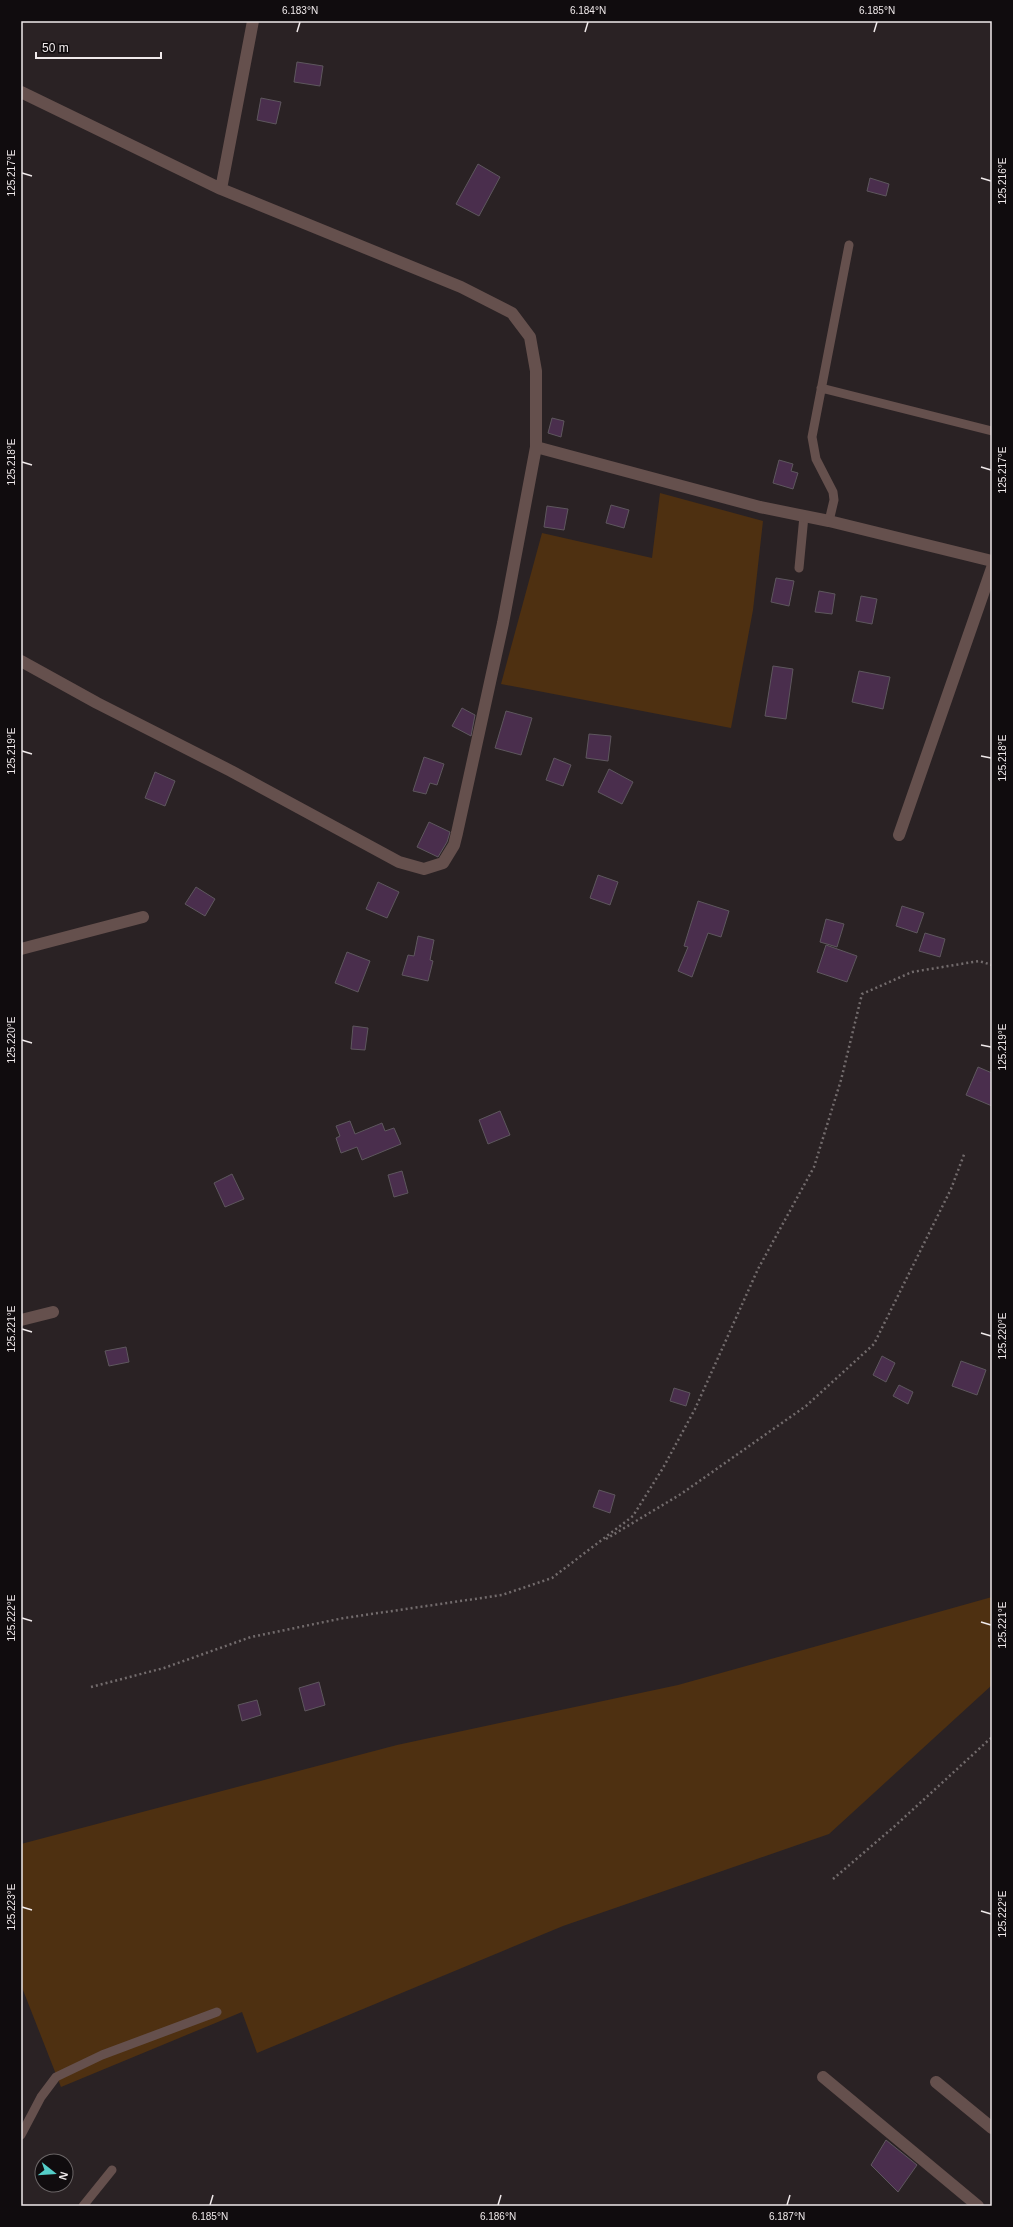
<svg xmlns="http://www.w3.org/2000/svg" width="1013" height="2227" font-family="Helvetica,sans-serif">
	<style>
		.green { fill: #4e3011 }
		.building { fill: #4a2e4d; stroke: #5e575e }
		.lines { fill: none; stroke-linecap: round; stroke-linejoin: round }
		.path { stroke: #736c6d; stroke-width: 2.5; stroke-dasharray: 2 3; stroke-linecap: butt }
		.service { stroke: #65504d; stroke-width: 9 }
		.minor { stroke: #65504d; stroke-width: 12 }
		.ticks { fill: none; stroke: #f0eaeb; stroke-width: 1.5 }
		.neatline { fill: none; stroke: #f0eaeb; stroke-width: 1.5 }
		.ticks-label { font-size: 10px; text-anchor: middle; fill: #f0eaeb }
	</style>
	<rect width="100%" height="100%" fill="#2a2224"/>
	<path class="green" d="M660,493l103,28 -10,89 -22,118 -230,-44 41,-151 110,25z
		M992,1597v88l-163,149 -266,92 -306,127 -15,-41 -181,75 -40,-102v-141l376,-99 281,-60z"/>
	<path class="building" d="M297,62l26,4 -3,20 -26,-4z
		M261,98l20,4 -5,22 -19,-4z
		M478,164l22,13 -21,39 -23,-12z
		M870,178l19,6 -3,12 -19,-5z
		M552,418l12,3 -3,16 -13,-4z
		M779,460l14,4 -2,7 7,2 -5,16 -20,-6z
		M611,505l18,5 -5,18 -18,-5z
		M547,506l21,3 -4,21 -20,-3z
		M776,578l18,3 -5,25 -18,-4z
		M819,591l16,3 -3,20 -17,-2z
		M861,596l16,3 -5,25 -16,-3z
		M773,666l20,3 -7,50 -21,-3z
		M859,671l31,6 -7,32 -31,-7z
		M462,708l13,7 -4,21 -19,-10z
		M506,711l26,7 -11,37 -26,-7z
		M589,734l22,2 -3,25 -22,-3z
		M424,757l20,7 -7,21 -7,-2 -4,11 -13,-3z
		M554,758l17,7 -8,21 -17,-6z
		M609,769l24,13 -11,22 -24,-12z
		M155,772l20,9 -10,25 -20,-8z
		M429,822l21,10 -3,10 -9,15 -21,-10z
		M598,875l20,7 -8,23 -20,-7z
		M378,882l21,10 -12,26 -21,-9z
		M196,887l19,12 -10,17 -20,-12z
		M698,901l31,10 -8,26 -13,-4 -16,44 -14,-6 10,-24 -4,-1z
		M902,906l22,7 -7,20 -21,-7z
		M826,919l18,5 -7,23 -17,-5z
		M925,933l20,6 -5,18 -21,-6z
		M418,936l16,4 -4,20 3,1 -5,20 -26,-6 6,-20 6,1z
		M826,945l31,11 -10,26 -30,-10z
		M347,952l23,9 -12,31 -23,-9z
		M353,1026l15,2 -3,22 -14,-1z
		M978,1067l14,6v33l-26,-11z
		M500,1111l10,24 -22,9 -9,-24z
		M350,1121l5,13 27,-11 3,8 9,-3 7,16 -39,16 -5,-13 -16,6 -5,-15 4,-2 -4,-10z
		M402,1171l6,22 -14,4 -6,-22z
		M232,1174l12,25 -19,8 -11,-24z
		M126,1347l3,15 -20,4 -4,-15z
		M882,1356l13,7 -9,19 -13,-7z
		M961,1361l25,9 -9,25 -25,-9z
		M899,1385l14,7 -5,12 -15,-8z
		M674,1388l16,5 -4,13 -16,-5z
		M599,1490l16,5 -5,18 -17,-6z
		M319,1682l6,23 -20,6 -6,-23z
		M257,1700l4,15 -19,6 -4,-16z
		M886,2140l31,25 -19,27 -27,-27z"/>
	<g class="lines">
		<path class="path" d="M606,1539l75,-45 125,-88 68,-62 77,-155 14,-37
			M91,1687l73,-19 87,-31 93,-19 158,-23 50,-17 81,-62 30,-48 32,-59 63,-140 56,-102 27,-87 21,-86 50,-22 67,-11 13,4
			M833,1879l63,-54 96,-88"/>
		<path class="service" d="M821,388l171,43
			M829,521l5,-21 -1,-8 -17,-33 -4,-22 37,-192
			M799,568l5,-52
			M21,2135l20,-38 15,-20 46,-22 115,-43
			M83,2206l29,-36"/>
		<path class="minor" d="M21,92l200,97 240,98 51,26 18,24 6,34v76l-33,176 -46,210 -3,12 -11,18 -19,6 -25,-7 -168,-91 -134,-68 -76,-42
			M221,189l32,-168
			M536,447l224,60 69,14 163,40
			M899,835l93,-267
			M21,949l122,-32
			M21,1320l32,-8
			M823,2077l155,129
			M936,2082l56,46"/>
	</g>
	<path class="ticks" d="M297,32l3,-10M585,32l3,-10M874,32l3,-10M22,173l10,3M981,178l10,3M22,462l10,3M981,467l10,3M22,751l10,3M981,756l10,2M22,1040l10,3M981,1045l10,2M22,1329l10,3M981,1333l10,3M22,1618l10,3M981,1622l10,3M22,1907l10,3M981,1911l10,3M210,2205l3,-10M498,2205l3,-10M787,2205l3,-10"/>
	<rect width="1013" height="2227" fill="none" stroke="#100c0e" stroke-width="44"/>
	<g transform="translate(54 2173) rotate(107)"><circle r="19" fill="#100c0e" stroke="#6a6566"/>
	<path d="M0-3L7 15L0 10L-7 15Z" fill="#54cdc8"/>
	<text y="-6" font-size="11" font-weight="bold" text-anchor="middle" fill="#f0eaeb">N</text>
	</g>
	<path d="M36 52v6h125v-6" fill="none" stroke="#f0eaeb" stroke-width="2"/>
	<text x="42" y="52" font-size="12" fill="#f0eaeb" stroke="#100c0e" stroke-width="3" paint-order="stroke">50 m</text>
	<rect x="22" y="22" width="969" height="2183" class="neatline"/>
	<g class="ticks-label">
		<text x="300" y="14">6.183°N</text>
		<text x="588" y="14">6.184°N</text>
		<text x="877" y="14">6.185°N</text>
		<text transform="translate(11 173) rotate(-90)" y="4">125.217°E</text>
		<text transform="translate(1002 181) rotate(-90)" y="4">125.216°E</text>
		<text transform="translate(11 462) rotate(-90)" y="4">125.218°E</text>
		<text transform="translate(1002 470) rotate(-90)" y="4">125.217°E</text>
		<text transform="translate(11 751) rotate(-90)" y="4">125.219°E</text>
		<text transform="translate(1002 758) rotate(-90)" y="4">125.218°E</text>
		<text transform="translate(11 1040) rotate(-90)" y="4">125.220°E</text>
		<text transform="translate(1002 1047) rotate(-90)" y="4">125.219°E</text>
		<text transform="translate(11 1329) rotate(-90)" y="4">125.221°E</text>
		<text transform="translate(1002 1336) rotate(-90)" y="4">125.220°E</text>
		<text transform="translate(11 1618) rotate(-90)" y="4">125.222°E</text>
		<text transform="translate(1002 1625) rotate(-90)" y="4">125.221°E</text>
		<text transform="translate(11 1907) rotate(-90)" y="4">125.223°E</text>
		<text transform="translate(1002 1914) rotate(-90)" y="4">125.222°E</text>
		<text x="210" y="2220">6.185°N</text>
		<text x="498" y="2220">6.186°N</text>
		<text x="787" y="2220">6.187°N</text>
	</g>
</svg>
